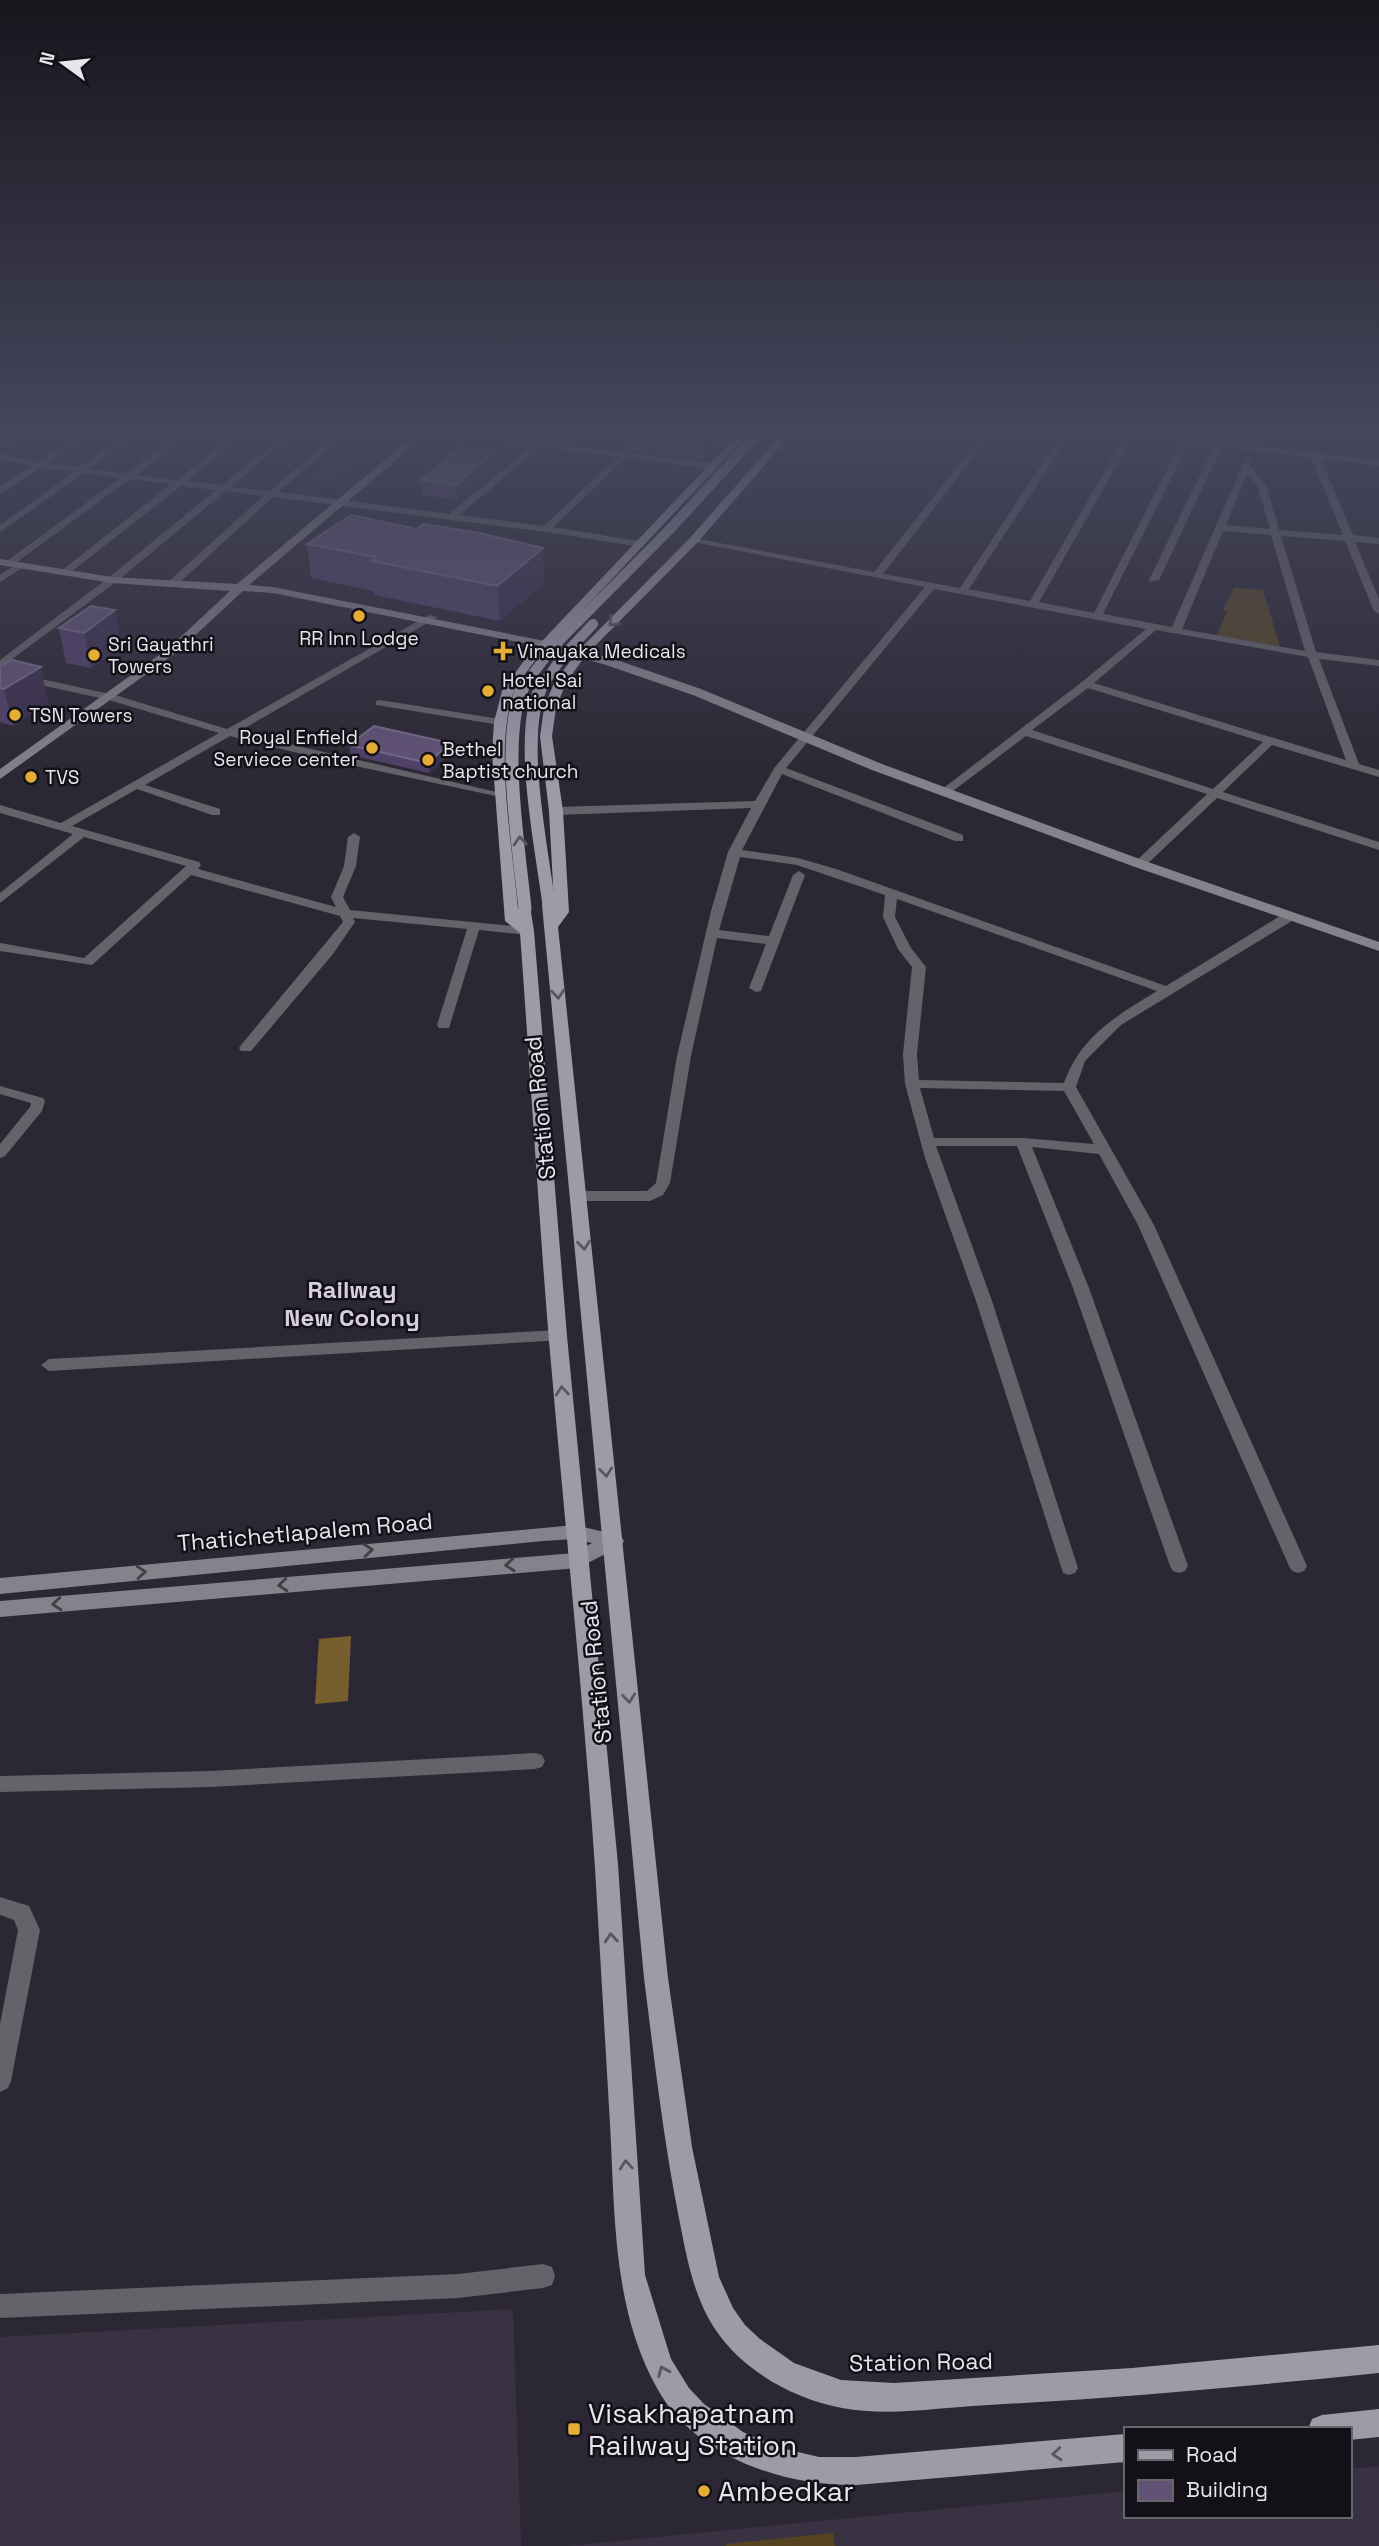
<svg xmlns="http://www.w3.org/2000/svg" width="1379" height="2546" font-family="'Space Grotesk',sans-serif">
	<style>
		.built { fill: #383243 }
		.green { fill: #554322 }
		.water { fill: #775e2e }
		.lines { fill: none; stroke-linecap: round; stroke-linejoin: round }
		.river { fill: #775e2e; fill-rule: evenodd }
		.street { fill: #656269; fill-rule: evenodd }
		.secondary { fill: #86828c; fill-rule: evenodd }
		.primary { fill: #9f9aa8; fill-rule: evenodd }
		.primary-bridge-far1 { stroke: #9f9aa8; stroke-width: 10 }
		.primary-bridge { stroke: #9f9aa8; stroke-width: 13 }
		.wall { fill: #504068 }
		.shaded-wall { fill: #3b2f4d }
		.building { fill: #615276; stroke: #766989; stroke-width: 2 }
		.oneway { stroke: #595660 }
		.oneway2 { stroke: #413e46 }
		.poi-dot { fill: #e5ad35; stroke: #131117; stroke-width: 2.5 }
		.labels { text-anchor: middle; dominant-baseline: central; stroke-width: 5; stroke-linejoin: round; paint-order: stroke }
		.far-poi-label { font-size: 19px; fill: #e7e5ed; stroke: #131117; text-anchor: start }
		.street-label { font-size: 23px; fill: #e7e5ed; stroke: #131117 }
		.neighbourhood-label { font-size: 24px; font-weight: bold; fill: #d5cfe0; stroke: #131117 }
		.near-poi-label { font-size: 28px; fill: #e7e5ed; stroke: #131117; text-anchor: start }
	</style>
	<rect width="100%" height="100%" fill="#2c2734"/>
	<path class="built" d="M369,428h24l-81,69 -22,-3z
		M439,428h124l-17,15 -109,-14z
		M513,2309l8,237h-521v-209z
		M1379,2466v80h-812l558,-55v25h224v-47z"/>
	<path class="green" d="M1234,588l29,2 17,56 -64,-10 11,-24 -4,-2z
		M833,2533l2,13h-109v-2z"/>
	<path class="water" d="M351,1636l-3,65 -33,3 4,-65z"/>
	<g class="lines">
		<path class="river" d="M17,428h36l-3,4 -50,14v-12z"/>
		<path class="street" d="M8,428h10l-18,11v-7z
			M89,428h9l-51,35 33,4 56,-39h9l-55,41 36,4 63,-45h9l-62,47 41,5 66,-52h9l-65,53 35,4 70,-57h9l-70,59 38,4 76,-63h9l-76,64 171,22 83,-68 -121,-15 -4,-3h22l128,16 18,-16h9l-18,17 56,7 26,-24h9l-26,25 81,10 4,3 -4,3 -86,-11 -73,69 91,15v4l-3,1 -95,-15 -273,-35 -96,88h-8v-4l94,-85 -37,-5 -110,91 -116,86v-8l108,-82 108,-88 -35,-4 -114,89h-6v-4l110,-87 -41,-5 -117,86h-6v-4l113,-83 -36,-5 -84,59v-7l74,-53 -33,-4 -41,26v-7l31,-21 -31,-7v-6l37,9zM541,447l76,10 -73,69 -85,-11z
			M988,428h8l-113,146 77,14 106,-160h8l-105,161 61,12 95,-165 -44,-5 -4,-3h24l278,32v6l-58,-7 32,76 26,3v6l-24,-2 24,57v15l-5,-3 -29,-70 -64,-5 35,116 63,8v6l-60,-7 40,105 20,6v7l-107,-32 -49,47 156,50v8l-162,-52 -73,69h-8v-6l71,-67 -181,-58 -77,58h-8v-4l141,-108 64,-53 -212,-40 -148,179 177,67v6h-8l-173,-67 -40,76 56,8 38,11 330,117 119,-73h10v6l-174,106 -36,36 -9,26 78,138 153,341 -3,5 -6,2 -6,-2 -3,-5 -151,-341 -39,-71 -67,-7 57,141 99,278 -3,5 -6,2 -6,-2 -3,-5 -97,-278 -56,-142h-81l56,155 86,267 -3,5 -6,2 -6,-2 -87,-272 -51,-143 -20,-74 -2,-30 9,-87 -14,-18 -15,-32 2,-22 -88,-30 -57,-8 -21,73 50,6 24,-61 6,-4 6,4 -44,116 -5,1 -7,-4 17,-44 -49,-6 -26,118 -21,127 -7,12 -13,6h-71l-8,-5 8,-5h68l9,-8 21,-127 34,-145 17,-59 23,-44 -195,7 -6,-4 6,-4 199,-6 20,-34 150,-180 -237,-46 5,-3 181,34zM1133,437l48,5 -87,171 -55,-11zM1189,443l25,3 -65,134 1,2 9,-2 63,-133 89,11 32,77 -64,-5 -12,-43 -17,-21 2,-9h-6l-74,170 -69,-13zM1247,474l11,13 12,42 -44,-4zM1223,531l48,4 34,116 -123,-22zM1156,630l152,27 38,103 -252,-77zM1088,688l175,54 -50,47 -181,-59zM897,899l260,92c-41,25 -76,45 -93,92l-145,-3 -2,-26 9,-87 -15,-19 -16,-31zM920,1088l144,3 30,53 -71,-6h-89z
			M17,564l8,2 -25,16v-7z
			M429,615l9,2 -200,115 267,62v4l-187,-40 -88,-22 -85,49 75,24v6h-8l-75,-26 -65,37 127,36 2,3 -3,4 138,38 -5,-10 13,-31 4,-29 6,-4 6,4 -4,29 -13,31 7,13 182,18 1,3 -6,4 -48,-5 -30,98h-10l-2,-3 30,-96 -114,-11 2,4 -22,32 -82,97h-10l-2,-3 2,-3 102,-123 -3,-6 -149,-41 -99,90 -92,-14v-8l84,15 102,-92 -102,-29 -84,66v-10l73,-59 -73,-21v-8l61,18 158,-90 -110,-33 -109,-24v-6l115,25 112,34z
			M380,700l120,19 6,3 -6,3 -124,-20v-4z
			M0,1086l43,12 2,3 -3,10 -37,45 -5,2v-14l30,-37 1,-4 -31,-9z
			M558,1330l8,6 -2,4 -515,31 -8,-6 8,-6z
			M535,1753l7,2 3,6 -3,6 -7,2 -324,18 -211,5v-16l211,-5z
			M0,1897l29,9 11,24 -29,151 -3,7 -8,4v-68l18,-94 -4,-10 -14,-5z
			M543,2264l9,3 3,9 -3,9 -9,3 -85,10 -458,20v-24l458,-20z"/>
		<path class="secondary" d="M423,428h11l-185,157 24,2 272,54 69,18 87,30 181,75 263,97 234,81v9l-244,-84 -263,-97 -179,-75 -87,-30 -63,-18 -270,-54 -30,-2 -66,61 -177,127v-10l169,-121 61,-57 -118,-8 -112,-18v-6l112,18 125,7z
			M1348,428h31v5z
			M575,1525l46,11 3,5 -3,5 -43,22 -578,49v-16l575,-48 17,-10 -17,-4 -32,2 -543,53v-16z"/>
		<path class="primary" d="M744,428h10l-220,234c-7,10 -17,21 -21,32 -19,56 0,155 5,215l7,-4 5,1 4,25 33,405 51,528 27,411 26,84 18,29 15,16 39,28 34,15 42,10h37l269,-23v28l-269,23c-73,1 -160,-28 -198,-95 -46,-81 -43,-177 -48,-266 -5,-85 -10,-171 -15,-256 -12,-176 -31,-351 -46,-527 -11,-136 -19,-272 -29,-408l-15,-12 -13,-168 2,-31 8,-31 24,-33z
			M787,428h10l-100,115 -112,113 -19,27 -10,25 -4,28 11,75 6,101 -11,15 110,1051 24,169 27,130 14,31 12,17 15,14 34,24 47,17 53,3 238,-15 247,-23v28c-130,13 -260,25 -390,32 -48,2 -99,12 -147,3 -49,-9 -100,-38 -127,-79 -23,-35 -29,-76 -37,-116 -15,-77 -24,-156 -34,-235l-102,-1073 7,-4 5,2 -5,-92 -9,-75 4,-28 10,-25 23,-31 112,-113z
			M1379,2409v28l-30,3v-11h-41l4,-10 10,-4z"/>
		<path class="primary-bridge-far1" d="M523,687l30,-40 118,-119 92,-100
			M541,687l22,-31 30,-32"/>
		<path class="primary-bridge" d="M524,685c-25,47 -4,170 1,224
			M542,685c-25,49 0,164 7,220"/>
	</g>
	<path class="wall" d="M737,428v4l-20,20 -5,-1 -7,9 -64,-8v-22z
		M496,466l-39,34 -34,-5 -2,-15z
		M307,544l238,38 -45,39 -126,-26v-4l-63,-13z
		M91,606l31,40 -31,22 -25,-5 -7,-35z
		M0,666l41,1 7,37 -35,22 -13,-4z
		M450,743l1,10 -22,20 -79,-18 -1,-10z"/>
	<path class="shaded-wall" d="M720,428h17v4l-20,20v-22z
		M712,429v22l-7,9 1,-22z
		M495,451l1,15 -39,34 -1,-15z
		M543,548l2,34 -45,39 -3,-35z
		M115,610l7,36 -31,22 -7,-35z
		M41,667l7,37 -35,22 -9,-37z
		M450,743l1,10 -22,20 -1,-10z"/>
	<path class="building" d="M644,428h76l-3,2 -5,-1 -6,9 -65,-8z
		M460,447l35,4 -39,34 -35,-5z
		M351,515l66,14 6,-5 56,9 64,15 -46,38 -126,-25 4,-4 -68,-13z
		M91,606l24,4 -31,23 -25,-5z
		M12,660l29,7 -37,22 -4,-1v-22z
		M374,726l76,17 -22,20 -79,-18z"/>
	<defs><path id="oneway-chevron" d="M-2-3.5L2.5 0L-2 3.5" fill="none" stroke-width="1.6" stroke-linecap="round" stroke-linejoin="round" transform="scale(1.75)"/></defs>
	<g class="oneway">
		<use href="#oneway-chevron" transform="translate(613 622) rotate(135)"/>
		<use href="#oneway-chevron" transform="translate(520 841) rotate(-94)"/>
		<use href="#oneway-chevron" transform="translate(558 994) rotate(85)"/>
		<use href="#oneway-chevron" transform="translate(584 1245) rotate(84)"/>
		<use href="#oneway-chevron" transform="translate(562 1391) rotate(-95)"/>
		<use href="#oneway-chevron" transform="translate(606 1472) rotate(84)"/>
		<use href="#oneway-chevron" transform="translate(629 1698) rotate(84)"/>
		<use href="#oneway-chevron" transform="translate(611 1938) rotate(-94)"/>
		<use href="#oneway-chevron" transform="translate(626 2165) rotate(-94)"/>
		<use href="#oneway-chevron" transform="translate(663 2371) rotate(-113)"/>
		<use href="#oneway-chevron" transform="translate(1057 2454) rotate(175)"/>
	</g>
	<g class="oneway2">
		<use href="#oneway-chevron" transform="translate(368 1550) rotate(-5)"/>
		<use href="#oneway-chevron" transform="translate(510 1565) rotate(175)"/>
		<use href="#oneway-chevron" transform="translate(141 1572) rotate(-5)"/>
		<use href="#oneway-chevron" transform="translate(283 1585) rotate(175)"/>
		<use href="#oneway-chevron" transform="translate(57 1604) rotate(175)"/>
	</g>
	<linearGradient id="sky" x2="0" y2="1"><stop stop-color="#18151d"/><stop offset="0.55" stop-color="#45475c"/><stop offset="1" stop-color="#45475c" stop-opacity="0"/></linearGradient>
	<rect width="1379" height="784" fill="url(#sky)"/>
	<g class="poi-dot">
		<circle cx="359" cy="616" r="7"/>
		<path d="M499.5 640.5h7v7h7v7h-7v7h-7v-7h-7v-7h7z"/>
		<circle cx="94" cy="655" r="7"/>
		<circle cx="488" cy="691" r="7"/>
		<circle cx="15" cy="715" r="7"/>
		<circle cx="372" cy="748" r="7"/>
		<circle cx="428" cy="760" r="7"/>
		<circle cx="31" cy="777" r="7"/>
		<rect x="567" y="2422" width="14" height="14" rx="3.5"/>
		<circle cx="704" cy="2491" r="7"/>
	</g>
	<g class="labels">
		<g class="far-poi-label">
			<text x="359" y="638" text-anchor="middle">RR Inn Lodge</text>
			<text x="108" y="644">Sri Gayathri<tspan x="108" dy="22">Towers</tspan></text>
			<text x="517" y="651">Vinayaka Medicals</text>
			<text x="502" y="680">Hotel Sai<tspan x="502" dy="22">national</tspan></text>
			<text x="29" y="715">TSN Towers</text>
			<text x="358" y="737" text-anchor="end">Royal Enfield<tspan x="358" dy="22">Serviece center</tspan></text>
			<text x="442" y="749">Bethel<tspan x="442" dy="22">Baptist church</tspan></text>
			<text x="45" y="777">TVS</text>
		</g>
		<g class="street-label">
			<text transform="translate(540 1108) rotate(-96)">Station Road</text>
			<text transform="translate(305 1532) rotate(-5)">Thatichetlapalem Road</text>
			<text transform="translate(596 1672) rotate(-96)">Station Road</text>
			<text transform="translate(921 2362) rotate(-1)">Station Road</text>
		</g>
		<g class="neighbourhood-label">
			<text x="352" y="1289">Railway<tspan x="352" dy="28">New Colony</tspan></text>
		</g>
		<g class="near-poi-label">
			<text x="588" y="2413">Visakhapatnam<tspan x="588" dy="32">Railway Station</tspan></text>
			<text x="718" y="2491">Ambedkar</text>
		</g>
	</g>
	<rect x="1124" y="2427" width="228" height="91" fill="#131117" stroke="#68666d" stroke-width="2"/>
	<rect x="1138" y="2450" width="35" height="10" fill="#9f9aa8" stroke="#68666d" stroke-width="2"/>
	<text x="1186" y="2462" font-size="21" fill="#e7e5ed">Road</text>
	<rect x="1138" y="2480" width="35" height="21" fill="#615276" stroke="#68666d" stroke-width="2"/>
	<text x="1186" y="2497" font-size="21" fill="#e7e5ed">Building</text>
	<g transform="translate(63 63) rotate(285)" stroke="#131117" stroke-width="5" paint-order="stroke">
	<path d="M0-5L12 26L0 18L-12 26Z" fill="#e7e5ed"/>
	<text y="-10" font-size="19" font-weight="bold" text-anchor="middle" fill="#e7e5ed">N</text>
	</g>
</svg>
